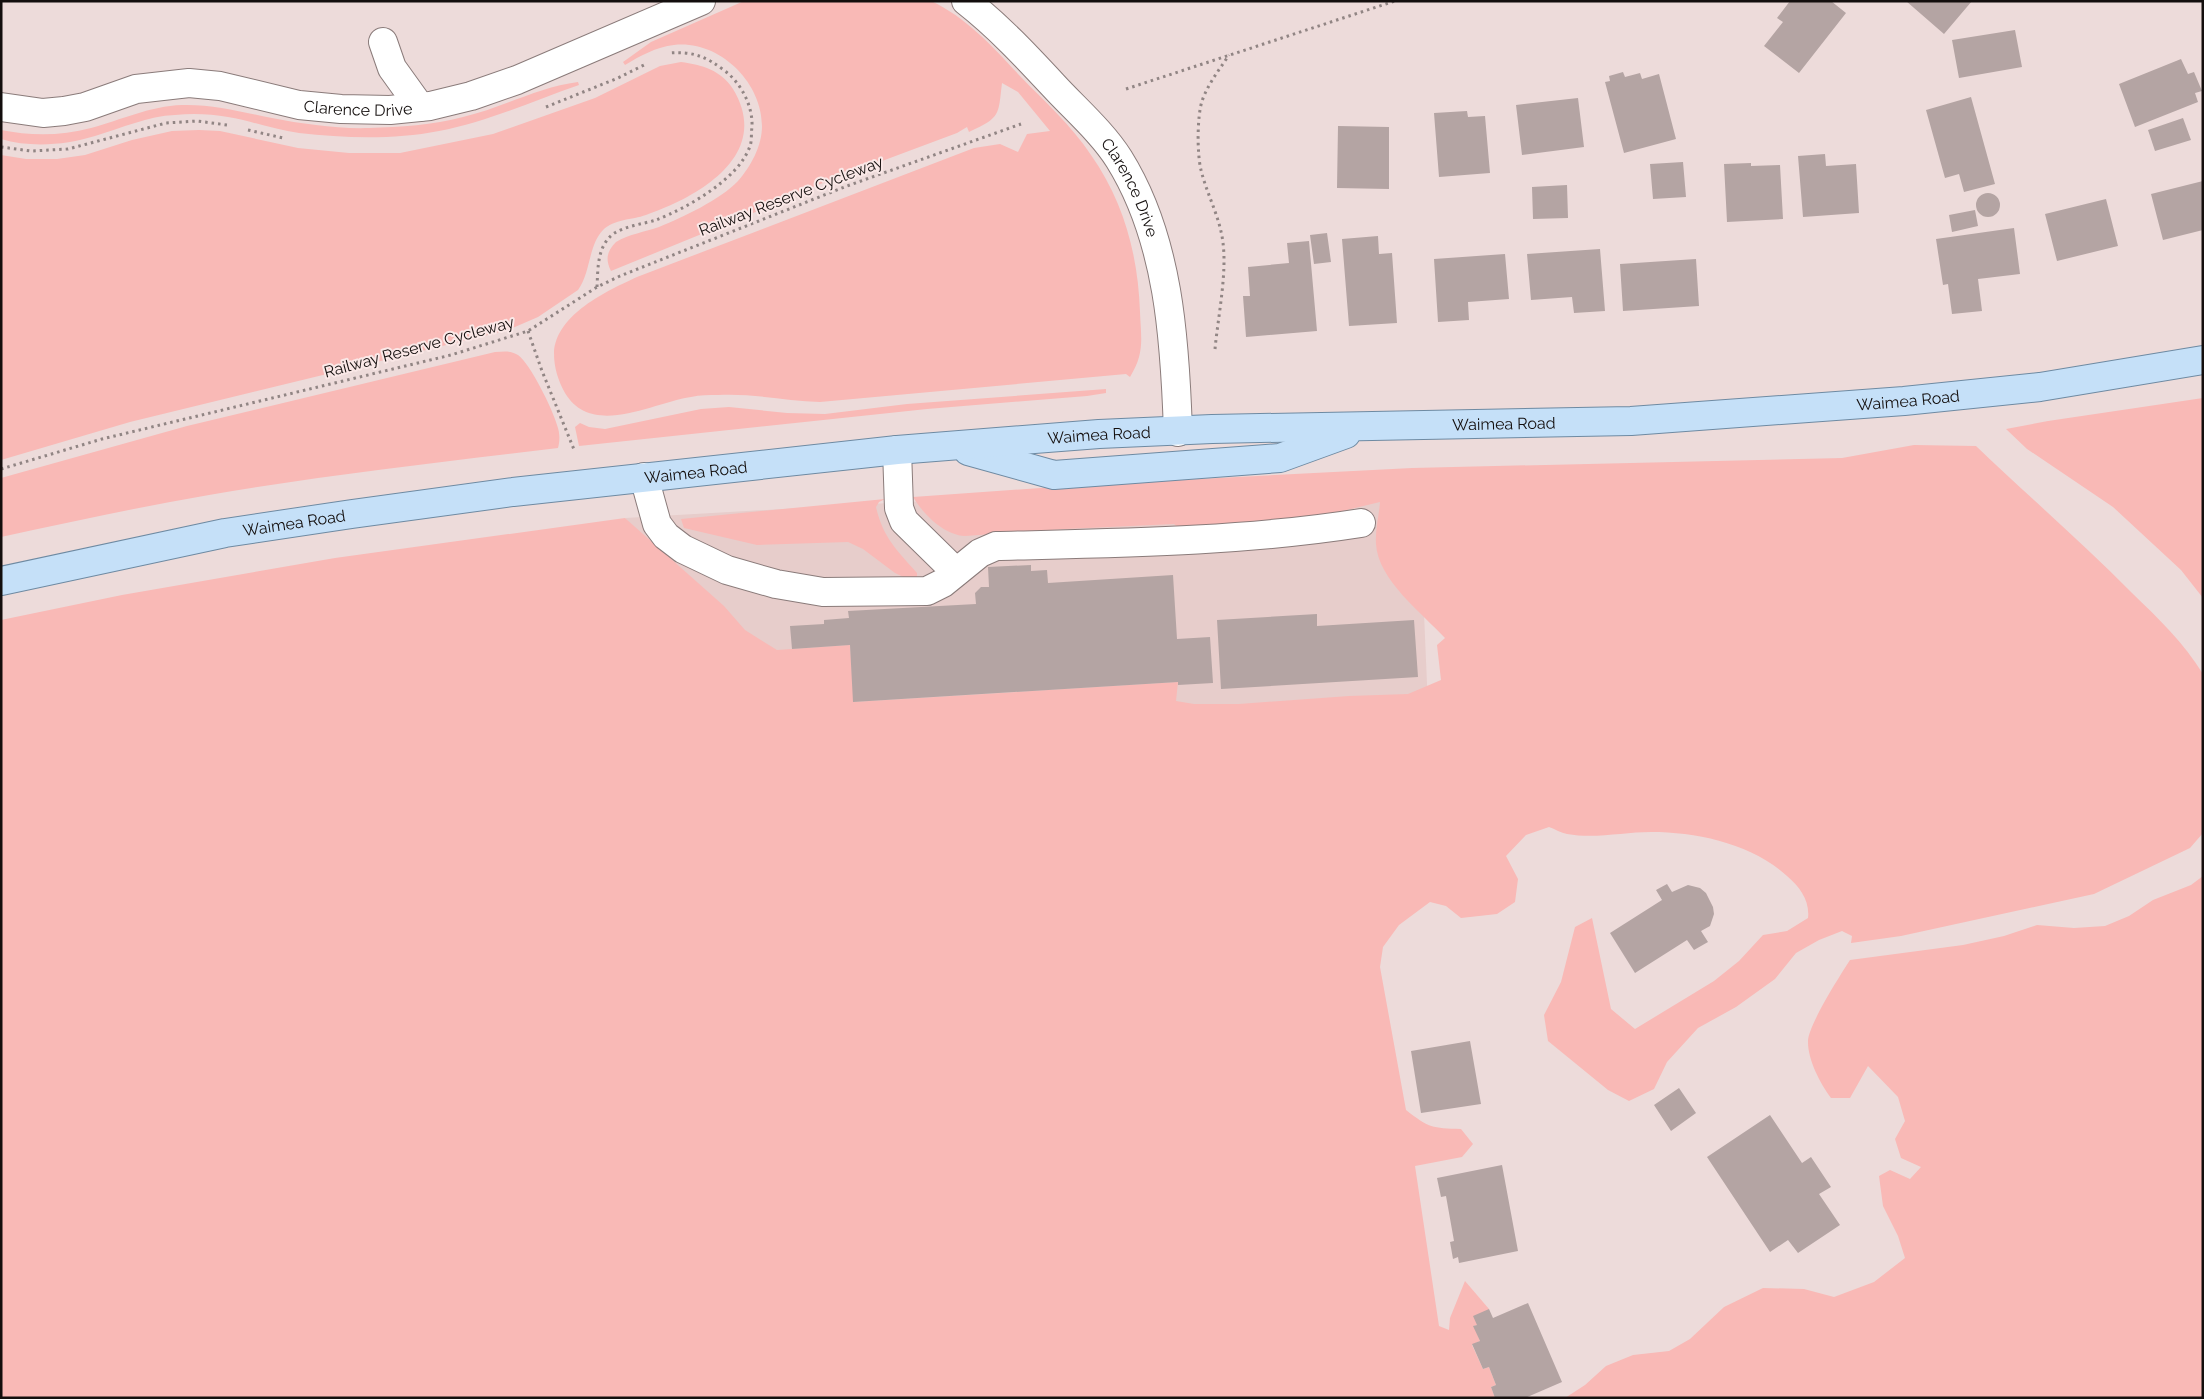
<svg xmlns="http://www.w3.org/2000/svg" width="2204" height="1399" font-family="Raleway,sans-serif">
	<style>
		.built { fill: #e7cdcb }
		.green { fill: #f9b9b6 }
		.building { fill: #b4a4a3 }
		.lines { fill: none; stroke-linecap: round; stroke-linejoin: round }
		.minor-casing { stroke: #8a7b7a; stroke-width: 30 }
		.major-casing { stroke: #6e8aa2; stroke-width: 30 }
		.path { stroke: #918584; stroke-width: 3; stroke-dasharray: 2.5 4; stroke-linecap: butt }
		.minor { stroke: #fff; stroke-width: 28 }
		.major { stroke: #c5e0f8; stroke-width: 28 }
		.labels { text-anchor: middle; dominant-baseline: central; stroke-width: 4; stroke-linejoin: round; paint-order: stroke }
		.street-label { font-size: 16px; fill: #130e0d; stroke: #fae8e7 }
	</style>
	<rect width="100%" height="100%" fill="#eddbda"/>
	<path class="built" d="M1418,473l10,234 -614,24 -189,-213z"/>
	<path class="green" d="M744,1h187c35,16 63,47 89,75 24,25 52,50 71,79 33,47 47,100 49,157 1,26 5,41 -10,65l-4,-3 -306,28c-34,-1 -68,-9 -102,-7 -9,0 -18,0 -27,2 -39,6 -99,41 -126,-4 -7,-13 -11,-25 -11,-40 2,-39 53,-62 83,-76l337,-129 26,-4 18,8 9,-18 23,-3 -32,-39 -16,-9c-4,33 -1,34 -33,49l-2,-5 -10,6 -166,62 -11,7 -169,69c-6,-12 -4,-20 5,-29 13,-8 29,-10 43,-15 24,-10 61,-27 79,-46 13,-15 24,-35 24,-55 0,-44 -43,-86 -88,-81 -18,2 -34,11 -49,20l-2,-3 28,-20z
		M681,62c21,3 40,8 52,27 40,66 -35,108 -87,126 -14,5 -32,4 -43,15 -15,16 -12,42 -25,60l-40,27 -30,13 -378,92 -129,38v-305l25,4h31l28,-4 47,-15 40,-9 27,-1 21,1 78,17 51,5h51l93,-19 102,-36 65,-32z
		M578,82l1,3c-46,16 -92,37 -140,46 -46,9 -95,7 -140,2 -24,-3 -47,-12 -71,-16 -17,-3 -35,-4 -53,-2 -27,1 -53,13 -80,21 -29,9 -64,12 -94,3v-9c30,6 60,6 90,-2 30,-8 59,-22 91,-23 30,-1 60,7 90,13 31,6 65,11 97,10 31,-1 64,-3 94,-11 39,-9 75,-30 115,-35z
		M495,352c8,0 15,-2 23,3 12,8 35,55 39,70 3,8 3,16 1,23 -116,14 -233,27 -349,47 -70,12 -139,27 -208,42v-59l186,-52z
		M1106,389v4l-19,3 -160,13 -348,37 -4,-19 5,-4 9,4 16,2 96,-20 28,-2 58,6 38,1 82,-10z
		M2203,398v200l-22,-28 -68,-63 -86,-58 -21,-20 42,-8z
		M1914,445l62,1c52,50 106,96 156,147 26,25 52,50 71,81v159l-13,15 -96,46 -193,42 -50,7 1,-7 -10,-5 -23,9 -23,13 -21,26 -39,28 -38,21 -31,34 -13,27 -25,12 -21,-11 -60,-49 -4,-26 17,-33 14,-55 17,-9 19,91 24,20 79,-48 25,-20 24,-26 24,-4 21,-13c2,-17 -8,-31 -21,-42 -35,-32 -89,-44 -136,-44 -27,0 -56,7 -84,2 -6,-1 -12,-5 -18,-7l-23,8 -20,21 12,23 -3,23 -18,12 -36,4 -15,-12 -16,-4 -31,23 -16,22 -3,20 26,143c23,18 26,18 55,19l12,15 -11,13 -47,9 24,160 10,4 1,-12 15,-37 24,28 -12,16 -3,1 6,15 -8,4 11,24 6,-2 7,18 -5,2 4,11h-1494v-778l121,-25 213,-37 290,-40 99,88 21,24 32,20 73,-5 4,57 324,-20 -2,19 18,3h45l110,-8 59,-2 33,-14 -4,-35 8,-7c-23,-25 -67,-58 -69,-94 -1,-14 3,-28 4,-42l-75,18 -123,10 -8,-6 -109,5 -100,7c-21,-1 -41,-21 -52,-39l170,-12 329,-17 430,-10z
		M885,499l-6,3 -3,5c7,31 21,43 41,66v4l-7,3 -15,-7 -32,-24 -15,-7 -91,3 -73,-17 -3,-9z
		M2203,876v522h-638l20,-13 21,-19 27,-11 36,-4 21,-12 34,-32 39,-19 41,1 30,8 40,-15 31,-24 -7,-22 -15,-30 -4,-30 11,-6 20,9 11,-12 -20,-9 -6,-19 10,-18 -7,-24 -30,-31 -18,32h-19c-11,-15 -23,-38 -23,-56 -1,-15 33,-68 42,-82l113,-15 41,-9 33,-11 37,3 31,-2 24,-10 24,-16 38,-15z"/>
	<path class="building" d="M1790,1h41l15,12 -47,60 -35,-27 19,-24 -6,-4z
		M1906,1h66l-28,33z
		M2015,30l7,37 -63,11 -7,-38z
		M2181,59l7,15 6,-2 8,19 -7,2 3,9 -63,25 -16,-43z
		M1623,72l2,5 15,-4 2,6 17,-5 17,65 -52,14 -19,-71 5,-1 -1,-5z
		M1971,97l24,87 -31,8 -5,-18 -14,4 -19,-68z
		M1578,98l6,49 -62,8 -6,-50z
		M1467,111l1,6 17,-1 5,57 -51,4 -5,-64z
		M2183,118l8,22 -36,11 -7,-21z
		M1338,126l51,1v62l-52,-1z
		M1825,154l1,12 30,-2 3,49 -56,4 -5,-61z
		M1683,162l3,35 -33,2 -3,-35z
		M1751,163v3l29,-1 3,54 -56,3 -3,-58z
		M2203,181v49l-40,10 -12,-46z
		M1567,185l1,33 -35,1 -1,-32z
		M1976 205a12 12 0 1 1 24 0a12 12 0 1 1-24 0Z
		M2106,199l12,47 -61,15 -12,-47z
		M1975,210l3,16 -26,6 -3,-17z
		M2014,228l6,46 -42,5 4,32 -30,3 -4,-30 -5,1 -7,-46z
		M1327,233l4,29 -17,2 -4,-29z
		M1378,236l1,18 13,-1 5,70 -48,3 -7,-87z
		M1309,241l8,90 -71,6 -3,-41h7l-2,-29 41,-4 -2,-20z
		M1600,249l5,62 -31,2 -2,-16 -41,3 -4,-46z
		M1505,254l4,45 -41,3 1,18 -31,2 -4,-63z
		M1696,259l3,47 -76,5 -3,-47z
		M1031,565v6l16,-1 1,13 125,-8 4,64 33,-2 3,46 -35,2v-3l-325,20 -3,-57 -58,4 -2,-23 34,-2v-4l25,-2 -1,-7 128,-7 -1,-11 6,-6h8l-1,-20z
		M1317,614v12l97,-6 4,57 -197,12 -4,-69z
		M1667,884l5,8 16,-7 12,3 6,5 7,14 1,7 -4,12 -9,5 7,11 -14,8 -7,-10 -52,33 -25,-40 52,-33 -6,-10z
		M1470,1041l11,63 -60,9 -10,-62z
		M1679,1088l17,25 -25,18 -17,-26z
		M1770,1115l32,48 9,-6 20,30 -12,7 21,31 -42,28 -10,-13 -18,12 -63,-95z
		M1502,1165l16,86 -59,12 -1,-6 -5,2 -3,-17 4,-1 -8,-45 -5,1 -4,-19z
		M1528,1303l34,79 -37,16h-30l-4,-11 5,-2 -7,-18 -6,2 -11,-25 8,-3 -7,-15 4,-1 -4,-9 16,-7 4,9z"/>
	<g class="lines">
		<g class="minor-casing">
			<g id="minor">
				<path id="s1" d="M966,1c32,25 60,55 87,84 22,24 49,47 66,74 50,80 56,181 59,273"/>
				<path d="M383,42l9,26 28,39"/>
				<path id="s2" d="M1,107l42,6 21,-2 21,-4 51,-18 53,-6 31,3 79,19 42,4 49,1 40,-4 41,-10 46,-16 184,-79"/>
				<path d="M897,450l2,58 5,13 52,51"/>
				<path d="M644,477l13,47 9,12 17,13 44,21 49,14 47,8 104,-1 16,-8 37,-30 16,-7c122,-3 244,-4 365,-23"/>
			</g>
		</g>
		<g class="major-casing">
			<g id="major">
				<path d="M968,451l86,24 226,-17 66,-24"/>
				<path id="s3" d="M1,581l224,-48 127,-19 161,-22 384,-42 202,-16 113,-5 419,-8 273,-20 136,-14 163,-27"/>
			</g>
		</g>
		<path class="path" d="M1126,89l269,-88
			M546,107l72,-29 26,-13
			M248,130l35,8
			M1,147l30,4 37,-2 98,-26 31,-2 30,4
			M597,287c1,-19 0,-40 16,-53 12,-8 30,-10 43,-14 31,-12 83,-41 94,-74 2,-5 1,-13 2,-19 1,-20 -10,-43 -27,-56 -18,-14 -32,-20 -56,-18
			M528,331l14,40 33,81
			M1215,349c3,-32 12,-75 8,-106 -3,-26 -16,-48 -22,-73 -4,-16 -4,-53 1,-69 6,-17 17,-31 27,-46
			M1,469l101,-30 349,-84 77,-24 69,-44 23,-11 227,-90 174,-62"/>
		<use href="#minor" class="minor"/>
		<use href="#major" class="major"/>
	</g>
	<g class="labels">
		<g class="street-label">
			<text stroke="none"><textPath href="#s2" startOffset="364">Clarence Drive</textPath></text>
			<text stroke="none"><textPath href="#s1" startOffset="251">Clarence Drive</textPath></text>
			<text transform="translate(791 196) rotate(-21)">Railway Reserve Cycleway</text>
			<text transform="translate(419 347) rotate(-15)">Railway Reserve Cycleway</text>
			<text stroke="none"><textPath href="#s3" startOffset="1919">Waimea Road</textPath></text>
			<text stroke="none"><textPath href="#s3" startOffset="1514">Waimea Road</textPath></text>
			<text stroke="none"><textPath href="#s3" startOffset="1109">Waimea Road</textPath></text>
			<text stroke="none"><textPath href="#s3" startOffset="704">Waimea Road</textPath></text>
			<text stroke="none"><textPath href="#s3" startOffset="299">Waimea Road</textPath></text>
		</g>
	</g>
	<rect width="2204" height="1399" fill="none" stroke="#130e0d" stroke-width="5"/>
</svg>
